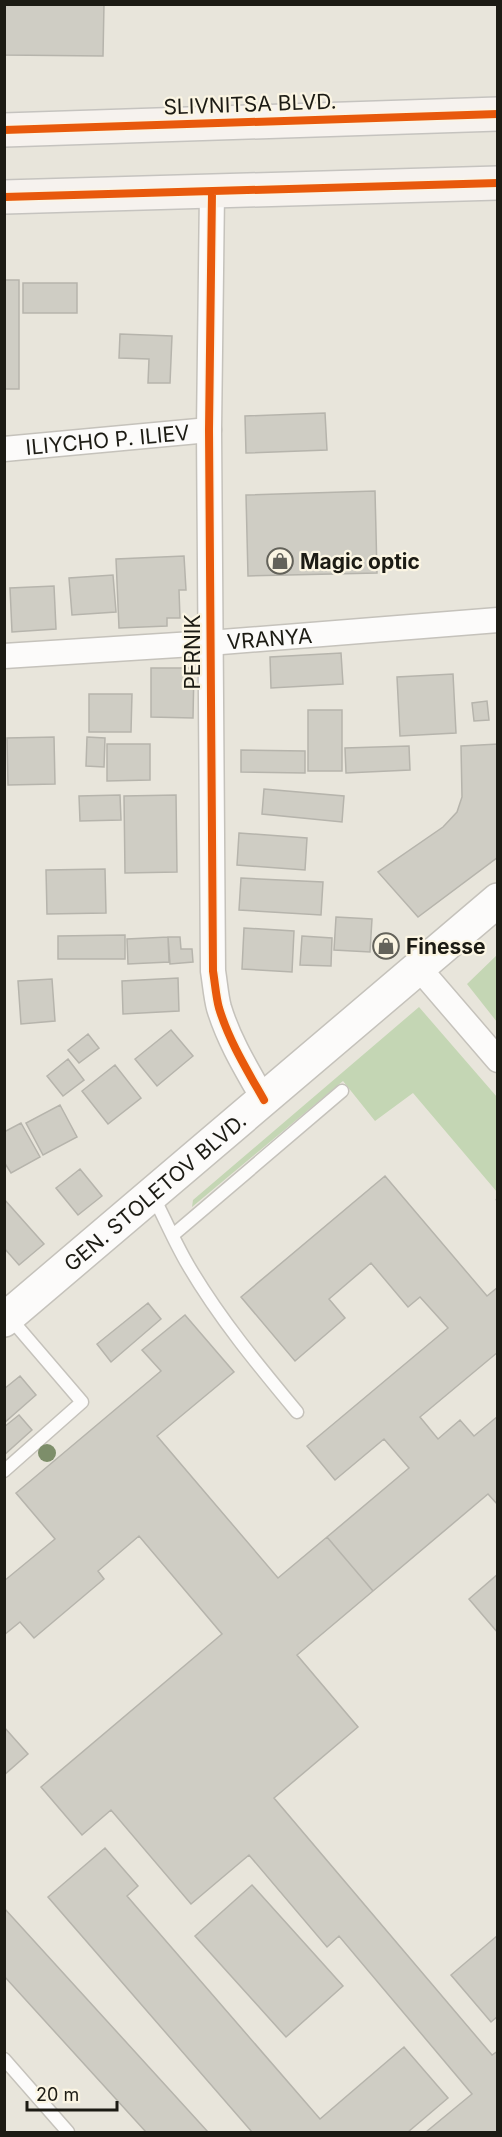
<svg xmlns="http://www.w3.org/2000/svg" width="502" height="2137" font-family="Inter,sans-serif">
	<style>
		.green { fill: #c4d6b4 }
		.building { fill: #cfcdc4; stroke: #b6b4ac; stroke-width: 1.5 }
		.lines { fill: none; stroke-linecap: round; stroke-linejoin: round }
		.lane-casing { stroke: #c5c2bb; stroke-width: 15 }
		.street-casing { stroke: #c5c2bb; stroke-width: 27 }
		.secondary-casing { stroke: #c5c2bb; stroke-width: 36 }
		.primary-casing { stroke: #c5c3bf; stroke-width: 36 }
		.path { stroke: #c8c7c4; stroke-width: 4; stroke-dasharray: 3 3; stroke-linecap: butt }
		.lane { stroke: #fcfbfa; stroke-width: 12 }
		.street { stroke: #fcfbfa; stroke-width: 24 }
		.secondary { stroke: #fcfbfa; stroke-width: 33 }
		.primary { stroke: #f6f2ee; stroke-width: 33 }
		.cycleway-casing { stroke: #fbf5e3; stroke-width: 11 }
		.cycleway { stroke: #e8590c; stroke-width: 8 }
		.tree { fill: #7d8e6a }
		.labels { text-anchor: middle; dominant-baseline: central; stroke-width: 4.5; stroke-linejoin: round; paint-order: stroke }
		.street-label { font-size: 21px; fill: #1c1b14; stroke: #fbf5e3 }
		.poi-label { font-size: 21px; font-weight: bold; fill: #1c1b14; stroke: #fbf5e3; text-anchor: start }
	</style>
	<rect width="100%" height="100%" fill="#e8e5db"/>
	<path class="green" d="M497,955v67l-30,-38z
		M419,1007l78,90v95l-84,-99 -38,28 -32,-40 -151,126 1,-7z"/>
	<path class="building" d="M4,4h100l-1,52 -99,-1z
		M4,280h15v109h-15z
		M23,283h54v30h-54z
		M120,334l52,2 -2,47h-22l1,-24 -30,-1z
		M325,413l2,37 -81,3 -1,-37z
		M375,491l2,82 -129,3 -2,-81z
		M184,556l2,34h-7l1,28h-13v8l-48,2 -3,-69z
		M113,575l3,37 -44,3 -3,-37z
		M54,586l2,43 -44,3 -2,-44z
		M341,653l2,31 -72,4 -1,-31z
		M151,668h43l-1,50 -42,-1z
		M453,674l3,59 -56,3 -3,-59z
		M89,694h43l-1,38h-42z
		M487,701l2,19 -15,1 -2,-18z
		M308,710h34v61h-34z
		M54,737l1,47 -47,1 -1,-47z
		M87,737l18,1 -1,29 -18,-1z
		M107,744h43v36l-43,1z
		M498,744v113l-80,60 -40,-45 65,-45 14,-15 5,-15 -1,-51z
		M409,746l1,24 -64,3 -1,-25z
		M241,750l64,1v22l-64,-1z
		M264,789l80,7 -2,26 -80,-8z
		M120,795l1,25 -41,1 -1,-25z
		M176,795l1,77 -52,1 -1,-77z
		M239,833l68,5 -2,32 -68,-5z
		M105,869l1,44 -59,1 -1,-44z
		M241,878l82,4 -2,33 -82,-5z
		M336,917l36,2 -2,33 -36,-2z
		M244,928l50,3 -2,41 -50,-3z
		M125,935v24h-67v-23z
		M302,936l30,2 -1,28 -31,-1z
		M168,937h12l1,12h11l1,13 -23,2z
		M168,937l1,25 -41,2 -1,-25z
		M178,978l1,33 -56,3 -1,-33z
		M52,979l3,42 -34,3 -3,-43z
		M171,1030l22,26 -36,30 -22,-27z
		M88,1034l11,14 -20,15 -11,-13z
		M68,1059l16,21 -21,16 -16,-20z
		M115,1065l26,33 -33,26 -26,-33z
		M60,1105l17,32 -34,18 -17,-32z
		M21,1123l19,34 -29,16 -7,-11v-30z
		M80,1169l22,27 -24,19 -22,-27z
		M385,1176l102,120 11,-9v65l-78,65 18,22 22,-19 14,16 24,-20v89l-10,-11 -115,97 -46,-54 82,-69 -25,-29 -49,41 -28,-34 141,-118 -28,-31 -12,10 -37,-44 -42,36 16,19 -50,43 -54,-64z
		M4,1199l40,45 -25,21 -15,-17z
		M148,1303l13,16 -50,43 -14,-18z
		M185,1315l49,57 -77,64 121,142 49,-41 46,54 -76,64 61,72 -84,71 218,257 6,-4v81h-72l46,-38 -133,-158 -12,11 -78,-92 -58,49 -80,-94 -29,25 -41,-48 181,-153 -83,-98 -41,35 6,8 -70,59 -14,-16 -16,13v-54l51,-42 -39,-46 145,-122 -19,-21z
		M20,1376l16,19 -32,28v-34z
		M19,1415l13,15 -28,25v-28z
		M498,1574v59l-29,-34z
		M4,1727l24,27 -24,21z
		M105,1848l33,38 -11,10 193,223 84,-72 44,51 -40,34h-156l-204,-235z
		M252,1885l91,101 -57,51 -91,-101z
		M4,1908l204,224h-62l-142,-156z
		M498,1935v81l-7,6 -40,-47z"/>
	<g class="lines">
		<g class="lane-casing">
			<path id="lane" d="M153,1196c12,23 22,47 35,69 31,53 70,100 109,147
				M173,1235l169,-144
				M4,1471l78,-69 -72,-84
				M4,2059l64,73"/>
		</g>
		<g class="street-casing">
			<g id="street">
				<path d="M212,192l-3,238 4,541c2,12 3,26 6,37 10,33 28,62 45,92"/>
				<path id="s1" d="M4,449l205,-19"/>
				<path id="s2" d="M4,656l205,-13 289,-23"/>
				<path d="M418,967l80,93"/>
			</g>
		</g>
		<g class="secondary-casing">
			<g id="secondary">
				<path id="s3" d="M4,1320l494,-420"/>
			</g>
		</g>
		<g class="primary-casing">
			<path id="primary" d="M4,130l494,-16
				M4,197l494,-14"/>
		</g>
		<path class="path" d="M496,1201l2,-1"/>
		<use href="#lane" class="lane"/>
		<use href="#street" class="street"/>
		<use href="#secondary" class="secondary"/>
		<use href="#primary" class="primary"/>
		<g class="cycleway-casing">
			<path id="cycleway" d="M4,130l494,-16
				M212,192l-3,238 4,541c2,12 3,26 6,37 10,33 28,62 45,92
				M4,197l494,-14"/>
		</g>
		<use href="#cycleway" class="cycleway"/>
	</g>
	<circle class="tree" cx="47" cy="1453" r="9"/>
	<defs>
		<g id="shop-ring" transform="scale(1.35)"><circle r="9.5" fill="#fbf5e3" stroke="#63625a" stroke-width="1.5"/><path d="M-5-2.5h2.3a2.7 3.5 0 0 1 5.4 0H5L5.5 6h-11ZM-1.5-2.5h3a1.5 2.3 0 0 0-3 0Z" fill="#63625a"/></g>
	</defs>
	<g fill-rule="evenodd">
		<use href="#shop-ring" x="280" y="561"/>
		<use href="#shop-ring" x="386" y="946"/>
	</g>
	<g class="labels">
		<g class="street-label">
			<text transform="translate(250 104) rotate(-2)">SLIVNITSA BLVD.</text>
			<text stroke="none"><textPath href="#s1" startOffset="104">ILIYCHO P. ILIEV</textPath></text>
			<text stroke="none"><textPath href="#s2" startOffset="266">VRANYA</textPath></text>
			<text transform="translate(192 652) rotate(-90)">PERNIK</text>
			<text stroke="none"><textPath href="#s3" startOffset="198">GEN. STOLETOV BLVD.</textPath></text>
		</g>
		<g class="poi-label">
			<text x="300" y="561">Magic optic</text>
			<text x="406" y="946">Finesse</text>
		</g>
	</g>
	<rect width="502" height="2137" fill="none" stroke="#1c1b14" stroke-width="12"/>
	<path d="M27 2101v9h90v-9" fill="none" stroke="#1c1b14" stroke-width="3"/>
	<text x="36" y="2101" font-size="18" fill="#1c1b14" stroke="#fbf5e3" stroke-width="4.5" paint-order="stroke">20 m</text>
</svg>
